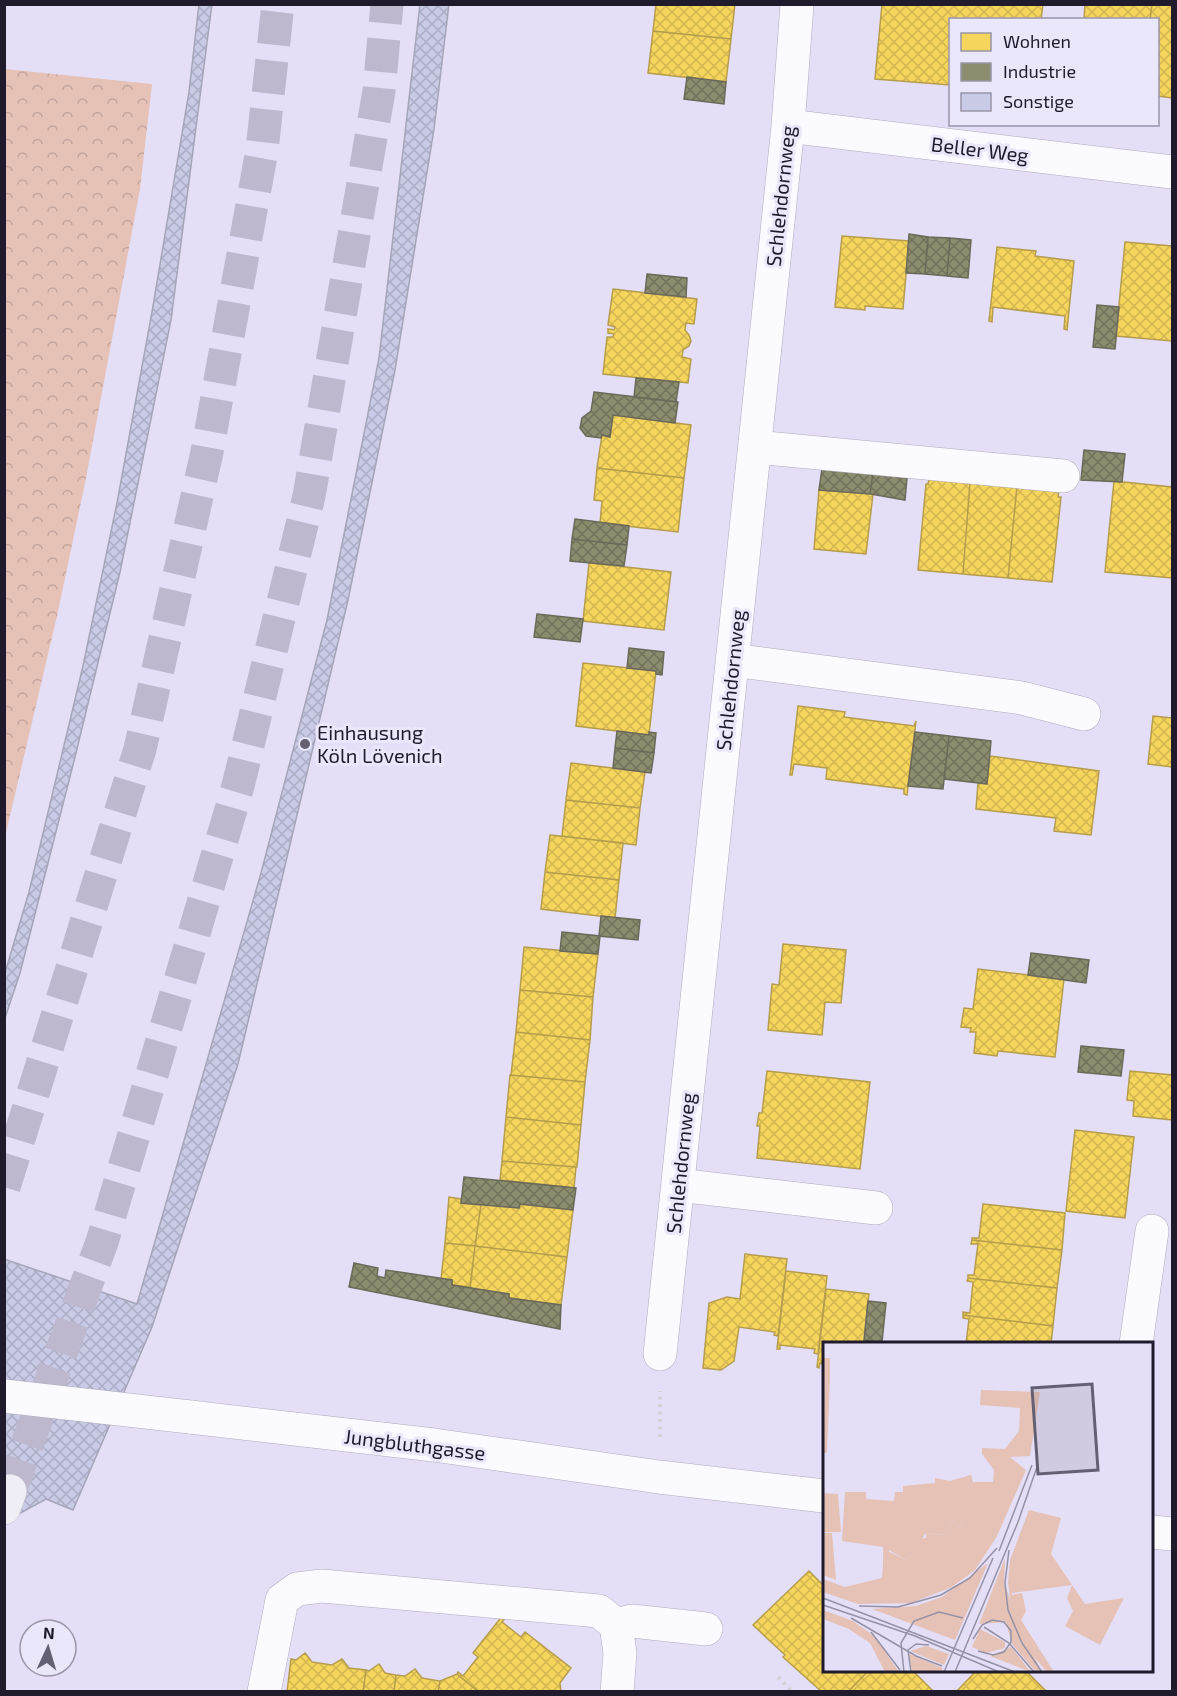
<svg xmlns="http://www.w3.org/2000/svg" width="1177" height="1696" font-family="'Exo 2',sans-serif">
	<style>
		.forest { fill: url(#forest-crowns) }
		.homes { fill: url(#homes-cross-hatch); stroke: #b69d4e; stroke-width: 1.5 }
		.industry { fill: url(#industry-cross-hatch); stroke: #6b6a5a; stroke-width: 1.5 }
		.building { fill: url(#building-cross-hatch); stroke: #a5a5b8; stroke-width: 1.5 }
		.lines { fill: none; stroke-linecap: round; stroke-linejoin: round }
		.highway-tunnel { stroke: #bdb8ce; stroke-width: 33; stroke-dasharray: 33 16; stroke-linecap: butt }
		.minor-casing { stroke: #afabbd; stroke-width: 34 }
		.highway-casing { stroke: #c4c2ce; stroke-width: 34 }
		.path { stroke: #d2d1d7; stroke-width: 4; stroke-dasharray: 3 4.5; stroke-linecap: butt }
		.minor { stroke: #fbfafe; stroke-width: 33 }
		.highway { stroke: #efedf5; stroke-width: 33 }
		.minor-bridge-casing { stroke: #afabbd; stroke-width: 34; stroke-linecap: butt }
		.minor-bridge { stroke: #fbfafe; stroke-width: 33 }
		.poi-dot { fill: #646073; stroke: #eae7fb; stroke-width: 2 }
		.labels { text-anchor: middle; dominant-baseline: central; stroke-width: 6; stroke-linejoin: round; paint-order: stroke }
		.street-label { font-size: 20px; fill: #1f1b2d; stroke: #eae7fb }
		.poi-label { font-size: 20px; fill: #1f1b2d; stroke: #eae7fb; text-anchor: start }
		.inset-road { fill: none; stroke: #9591a6; stroke-width: 1.5 }
		.view { fill: #646073; fill-opacity: 0.15; stroke: #646073; stroke-width: 3 }
		.inset-edge { fill: none; stroke: #1f1b2d; stroke-width: 3 }
	</style>
	<defs>
		<pattern id="forest-crowns" width="20" height="18" patternUnits="userSpaceOnUse" patternTransform="scale(1.5)"><rect width="20" height="18" fill="#e5c1b6"/><path d="M2 6a3 3 0 1 1 6 0M12 15a3 3 0 1 1 6 0" fill="none" stroke="#c4a59d"/></pattern>
		<pattern id="homes-cross-hatch" width="8" height="8" patternUnits="userSpaceOnUse" patternTransform="scale(1.5)"><rect width="8" height="8" fill="#f6d55c"/><path d="M0 0l8 8M0 8l8-8" fill="none" stroke="#d2b650"/></pattern>
		<pattern id="industry-cross-hatch" width="8" height="8" patternUnits="userSpaceOnUse" patternTransform="scale(1.5)"><rect width="8" height="8" fill="#8c8c6e"/><path d="M0 0l8 8M0 8l8-8" fill="none" stroke="#72725b"/></pattern>
		<pattern id="building-cross-hatch" width="8" height="8" patternUnits="userSpaceOnUse" patternTransform="scale(1.5)"><rect width="8" height="8" fill="#c8cae6"/><path d="M0 0l8 8M0 8l8-8" fill="none" stroke="#abadc6"/></pattern>
	</defs>
	<rect width="100%" height="100%" fill="#e4dff6"/>
	<path class="forest" d="M5,69l147,15 -12,105 -55,294 -28,133 -52,221z"/>
	<path class="homes" d="M656,4h79l-4,35 -78,-8z
		M882,4h161l-2,16h-91v65l-75,-6z
		M1085,4h67l-2,16h-66z
		M1152,4h20v94l-14,-2v-76h-8z
		M653,31l78,8 -5,43 -78,-9z
		M842,236l67,5 -6,68 -38,-3v4l-30,-3z
		M1125,242l47,4v95l-56,-5z
		M997,247l39,4 -1,5 39,5 -7,69 -3,-1 1,-13 -72,-9 -1,15 -3,-1z
		M613,289l84,10 -3,25 -8,-1 -1,7 4,5 2,6 -2,5 -6,4 -1,7 9,2 -3,24 -85,-9 4,-37h6l1,-3 -6,-1v-4l6,1 1,-3 -7,-2z
		M613,415l78,10 -7,53 -87,-10 5,-33 8,2z
		M597,468l87,10 -6,54 -78,-9 2,-22 -8,-1z
		M929,479l41,3 -7,92 -45,-4 8,-86h2z
		M1114,481l58,6v91l-67,-6z
		M970,482l47,4 -9,92 -45,-4z
		M1017,486l42,4 -1,7h3l-9,85 -44,-4z
		M819,490l54,4 -7,60 -52,-5z
		M589,563l82,9 -7,58 -81,-9z
		M583,663l73,8 -7,64 -73,-9z
		M798,706l47,6 -1,5 70,9 2,-5 -9,74 -3,-1v-5l-78,-10 1,-11 -33,-4 -2,11h-2z
		M1153,716l19,2v49l-24,-3z
		M990,756l109,15 -8,64 -37,-4 2,-13 -80,-9 2,-26 9,1z
		M571,763l74,9 -5,36 -74,-8z
		M566,800l74,8 -4,37 -74,-9z
		M550,835l73,8 -4,37 -74,-8z
		M545,872l74,8 -4,38 -74,-9z
		M783,944l63,6 -5,53 -16,-1 -3,33 -54,-5 4,-46 7,1z
		M524,947l74,7 -5,43 -73,-7z
		M978,969l86,10 -9,78 -57,-6 -1,5 -23,-3 2,-21h-6l1,-4 -10,-1 3,-19 9,1z
		M520,990l73,7 -3,43 -74,-8z
		M516,1032l74,8 -5,42 -74,-7z
		M767,1071l103,11 -10,87 -103,-11 3,-32h-3l2,-13h3z
		M1130,1071l42,4v45l-39,-4 1,-15 -7,-1z
		M510,1075l75,7 -4,43 -75,-8z
		M506,1117l75,8 -4,42 -75,-6z
		M1075,1130l59,7 -9,81 -59,-7z
		M502,1161l74,6 -2,21 -74,-8z
		M449,1197l12,2v4l20,2 -6,41 -30,-3z
		M481,1204l38,4 1,-4 53,6 -6,47 -92,-11z
		M983,1204l82,9 -3,37 -90,-10v-2h7z
		M972,1240l90,10 -5,38 -89,-10v-3h6l4,-31h-7z
		M445,1243l30,3 -5,41 -18,-2v-5l-11,-1z
		M475,1246l92,11 -6,48 -52,-7v-4l-39,-5z
		M745,1254l42,5 -9,77 -4,-1 1,-3 -36,-5 -5,34 -13,9 -18,-2 6,-65 18,-6 13,2z
		M786,1271l41,5 -9,78 -4,-1 1,-4 -35,-4v4h-3z
		M968,1278l89,10 -4,38 -90,-11v-3l7,1 3,-31 -6,-1z
		M826,1289l43,5 -1,7 -4,43h-40v20l-4,-1 -1,5 -2,-1z
		M963,1315l90,11 -2,18h-85l3,-25 -6,-1z
		M809,1571l15,15v84h45l-21,22h-26l-39,-35 2,-2 -32,-30z
		M503,1615l3,2 -4,5 19,15 4,-5 46,36 -11,15 1,9h-82l-22,-18 1,-2 5,4 15,-19 -5,-4z
		M305,1653l7,9 20,3 10,-6 7,9 17,2 -3,22h-76l4,-33 5,1z
		M379,1664l6,9 11,2 -2,17h-31l3,-22 3,1z
		M415,1669l7,9 18,3 -2,11h-44l2,-17 9,1z
		M869,1670h43l22,22h-86z
		M977,1670h48l22,22h-91z
		M457,1674l22,18h-41l2,-11z"/>
	<path class="industry" d="M687,77l39,5 -2,22 -40,-5z
		M909,234l19,3 -3,37 -19,-1z
		M928,237l22,1 -3,38 -22,-2z
		M950,238l21,2 -3,38 -21,-2z
		M647,274l40,4 -1,19 -41,-4z
		M1097,305l22,2 -4,42 -22,-2z
		M636,378l43,4 -3,20 -42,-5z
		M594,392l84,10 -3,21 -62,-8 -3,22 -8,-2 -1,3 -15,-2 -6,-8 2,-10 9,-7z
		M1084,450l41,4 -3,28 -41,-2z
		M822,468l51,5 -3,21 -51,-4z
		M873,473l34,5 -2,22 -35,-6z
		M575,519l54,7 -2,19 -55,-6z
		M572,539l55,6 -3,21 -54,-5z
		M537,614l46,5 -3,23 -46,-5z
		M629,648l35,4 -2,23 -6,-1v-3l-29,-3z
		M617,731l32,4v-3l7,1 -2,20 -39,-5z
		M915,732l34,4 -6,53 -35,-3z
		M949,736l42,5 -4,43 -43,-5z
		M615,748l39,5 -3,20 -38,-5z
		M601,916l39,4 -2,20 -39,-4z
		M562,932l38,4 -2,18 -38,-3z
		M1031,953l58,7 -3,23 -58,-8z
		M1081,1046l43,4 -3,26 -43,-4z
		M464,1177l112,11 -3,22 -53,-6 -1,4 -58,-5z
		M354,1263l24,5 -1,8 8,2 1,-8 66,10v5l57,9v4l52,7 -1,24 -211,-42z
		M868,1301l18,2 -4,39 -18,-2z"/>
	<path class="building" d="M199,4h13l-41,316 -51,252 -45,185 -55,216 -16,48v-45l25,-84 54,-226 34,-163 35,-191 37,-220z
		M420,4h29l-15,125 -39,241 -47,230 -110,464 -86,263 -79,183 -27,-11 -42,23v-263l133,45 124,-431 66,-253 52,-262z"/>
	<g class="lines">
		<path class="highway-tunnel" d="M4,1187l136,-438 67,-297 55,-302 16,-146
			M10,1491l92,-249 136,-456 71,-290 70,-405 8,-87"/>
		<g class="minor-casing">
			<path id="minor" d="M788,126l384,46
				M755,447l308,29
				M732,660l290,38 62,16
				M678,1185l198,23
				M1136,1344l16,-113
				M660,1354l128,-1228 9,-122
				M190,1417l244,28 225,32 165,19
				M1152,1532l20,2
				M616,1625l16,-4 74,8
				M264,1692l18,-92 15,-11 25,-3 277,25 17,14 4,28 -3,39"/>
		</g>
		<g class="highway-casing">
			<path id="highway" d="M4,1508l6,-17"/>
		</g>
		<path class="path" d="M660,1437v-46
			M778,1677l15,15"/>
		<use href="#minor" class="minor"/>
		<use href="#highway" class="highway"/>
		<g class="minor-bridge-casing">
			<path id="minor-bridge" d="M4,1396l186,21"/>
		</g>
		<use href="#minor-bridge" class="minor-bridge"/>
	</g>
	<circle class="poi-dot" cx="305" cy="744" r="6"/>
	<g class="labels">
		<g class="street-label">
			<text transform="translate(980 149) rotate(7)">Beller Weg</text>
			<text transform="translate(780 196) rotate(-84)">Schlehdornweg</text>
			<text transform="translate(730 680) rotate(-84)">Schlehdornweg</text>
			<text transform="translate(680 1163) rotate(-84)">Schlehdornweg</text>
			<text transform="translate(415 1444) rotate(7)">Jungbluthgasse</text>
		</g>
		<g class="poi-label">
			<text x="317" y="732">Einhausung<tspan x="317" dy="23">Köln Lövenich</tspan></text>
		</g>
	</g>
	<g transform="translate(823 1342)">
		<rect width="330" height="330" fill="#e4dff6"/>
		<path d="M148,133l2,7 -7,7 -4,39 -9,-7 -8,14 -19,-2 -20,27 -17,-10 -5,26 -1,-29 -41,-6 3,-49h21v7l28,2 1,-9h8v-6l32,-3v-5l15,3zM0,151l15,1 3,38h-18zM206,168l32,8 -10,36 34,50 39,-6 -24,47 -35,-19 8,-15 -6,-13 5,-13 -60,8v-10l-4,-1 2,-22zM0,191h9l4,47 -13,-5zM182,216l-1,26 37,88h-5l-24,-28 -6,-22 -27,2zM165,221l-33,77 -83,-31 44,-3 26,-9zM0,268l30,11 21,15 25,36h-14l-15,-29 -21,-14 -26,-10zM157,287l25,13v6l-19,5 -14,-6zM188,305l20,25 -41,-16z" fill="#e5c1b6"/>
		<path d="M158,48l59,2 -10,64 -20,1 16,13 -29,66 -22,34 -23,17 -41,16 -53,1 -35,-12v-13l22,8 37,-9 2,-29 22,11 6,-9h-11l-1,-11 26,-2v-5l19,2 8,-14 9,7 2,-37 9,-9h20l1,-12 -12,-16v-6l23,1 14,-18 1,-23 -40,-3zM185,240h4v13l10,-2 4,18 -5,9 33,52h-7l-17,-20 -18,-40zM135,277l4,2 -7,16 -14,-7 1,-4 9,-1zM103,304l23,8 -5,11 -34,-14zM86,312l34,14 -2,4h-29z" fill="#e5c1b6"/>
		<path d="M0,16h7v22l-3,72 -4,2z" fill="#e5c1b6"/>
		<path class="inset-road" d="M186,208l-4,33 3,27 14,33 20,29M176,209l33,-86M0,256l192,74M0,263l92,31 84,36M36,264l39,1 43,-12 29,-17 27,-30M28,276l65,38 26,10M161,285l25,16 25,29M48,290l29,38M150,297l9,-14 10,-5 12,2 7,9v11l-7,10 -11,3 -15,-4M81,330l-3,-29 13,-22 25,-9 24,6M88,330l-3,-22 8,-6 13,1M121,330l49,-114M132,330l63,-150 20,-58"/>
		<path class="view" d="M269,42l6,86 -60,4 -6,-86z"/>
		<rect width="330" height="330" class="inset-edge"/>
	</g>
	<rect width="1177" height="1696" fill="none" stroke="#1f1b2d" stroke-width="12"/>
	<rect x="949" y="18" width="210" height="108" fill="#eae7fb" stroke="#9995a9" stroke-width="1.5"/>
	<rect x="961" y="33" width="30" height="18" fill="#f6d55c" stroke="#9995a9" stroke-width="1.5"/>
	<text x="1003" y="48" font-size="18" fill="#1f1b2d">Wohnen</text>
	<rect x="961" y="63" width="30" height="18" fill="#8c8c6e" stroke="#9995a9" stroke-width="1.5"/>
	<text x="1003" y="78" font-size="18" fill="#1f1b2d">Industrie</text>
	<rect x="961" y="93" width="30" height="18" fill="#c8cae6" stroke="#9995a9" stroke-width="1.5"/>
	<text x="1003" y="108" font-size="18" fill="#1f1b2d">Sonstige</text>
	<g transform="translate(48 1648) rotate(4)"><circle r="28" fill="#eae7fb" stroke="#9995a9" stroke-width="1.5"/>
	<path d="M0-4.5L10 22L0 15L-10 22Z" fill="#646073"/>
	<text y="-9" font-size="16" font-weight="bold" text-anchor="middle" fill="#1f1b2d">N</text>
	</g>
</svg>
